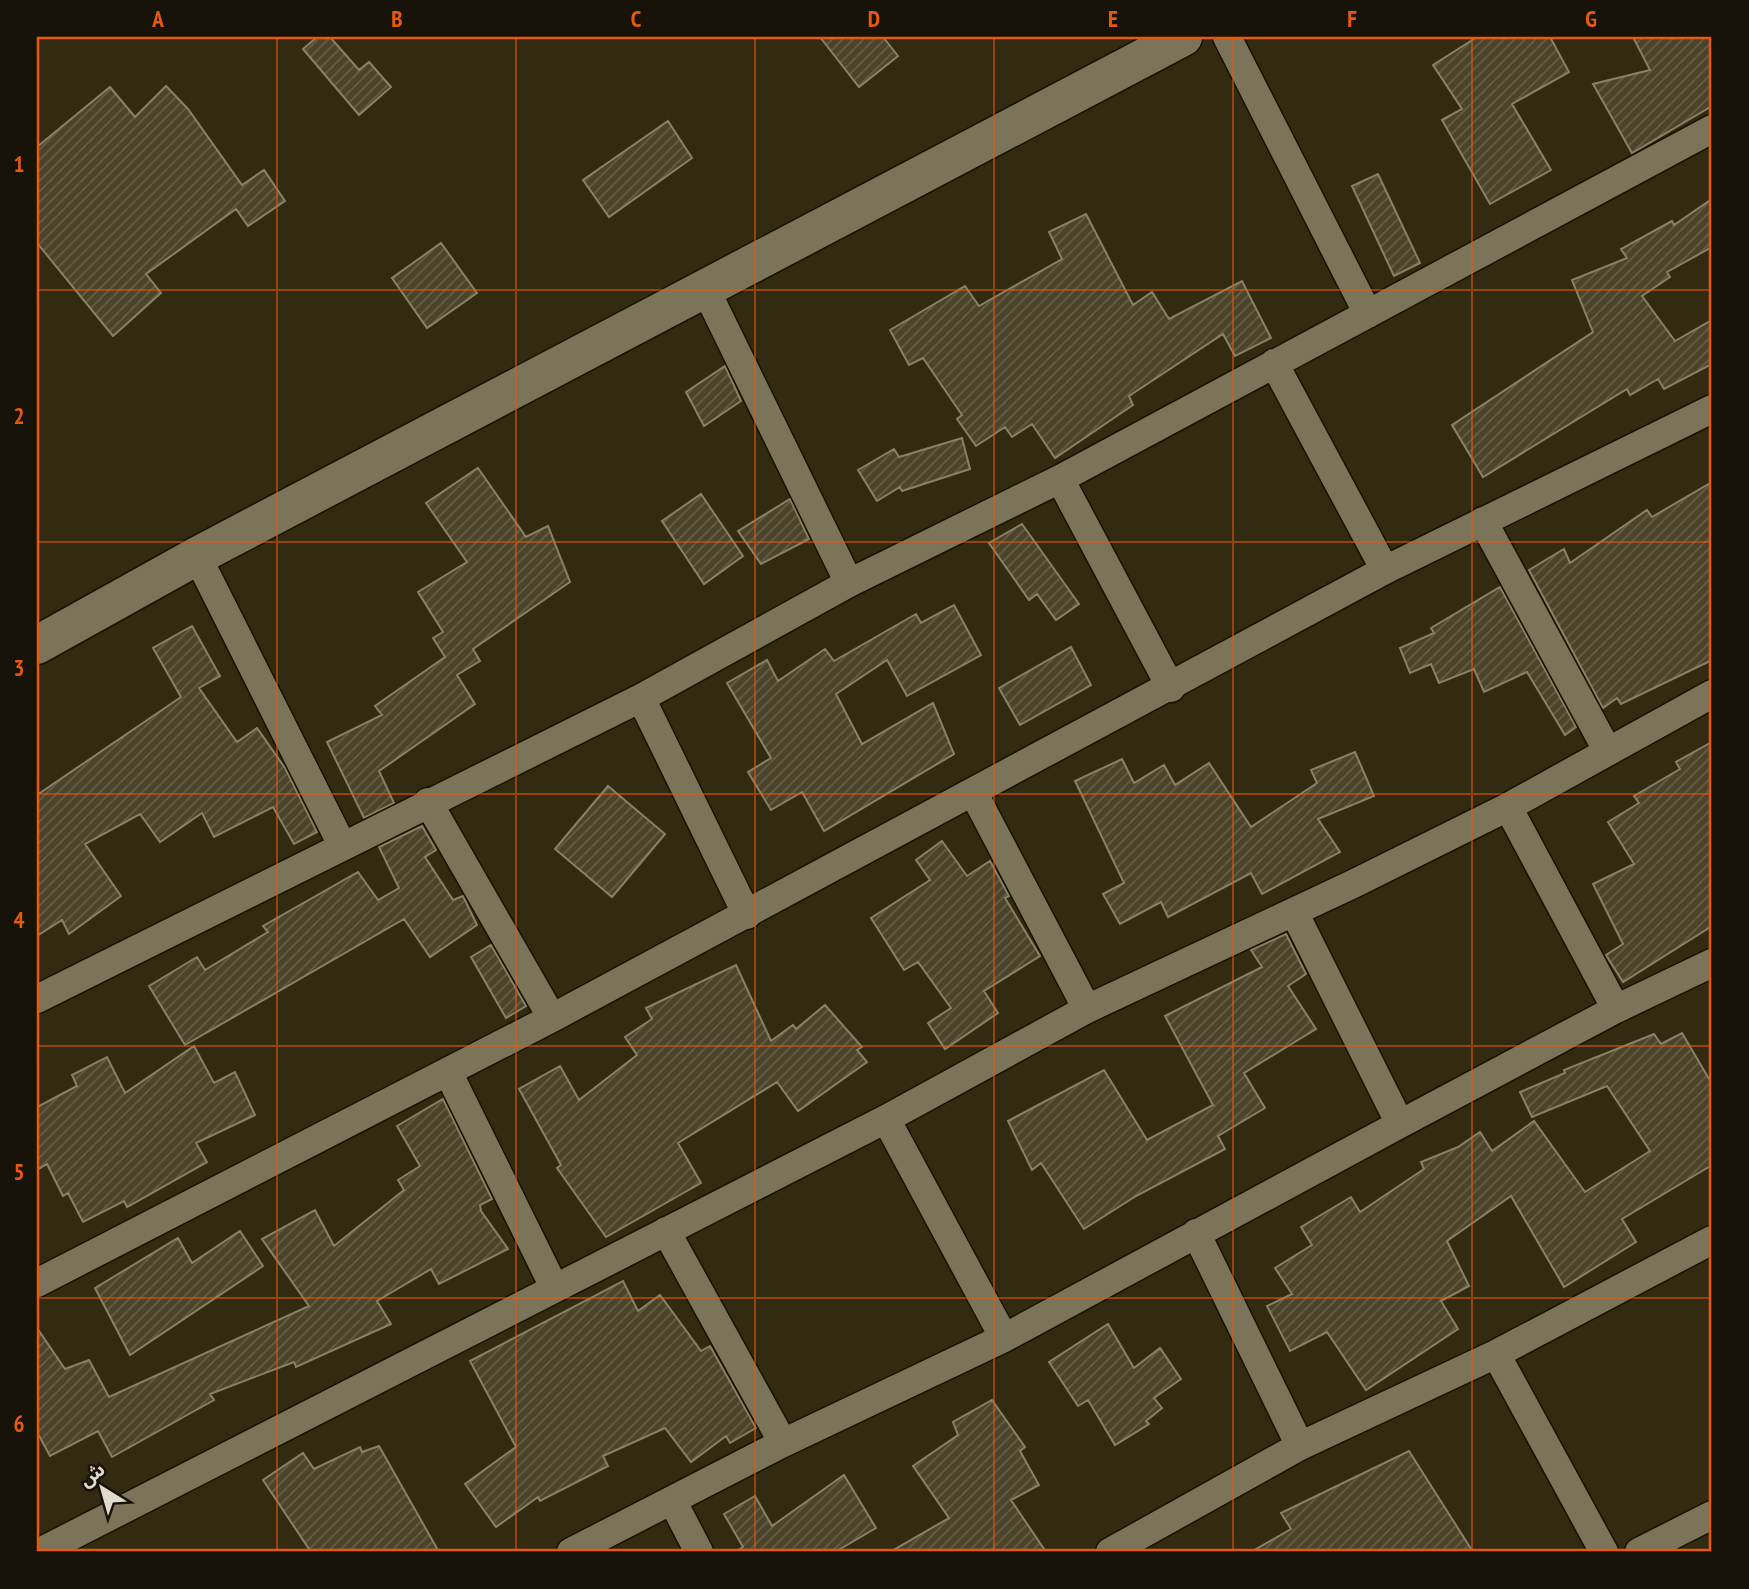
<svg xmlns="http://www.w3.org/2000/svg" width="1749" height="1589" font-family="'PT Sans Narrow','Noto Sans Arabic',sans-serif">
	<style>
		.building { fill: url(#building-hatch); stroke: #8a8165; stroke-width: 2 }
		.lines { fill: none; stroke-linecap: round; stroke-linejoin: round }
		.street-casing { stroke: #1a1200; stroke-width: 31 }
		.secondary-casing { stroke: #1a1200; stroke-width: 41 }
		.street { stroke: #7c7459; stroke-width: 28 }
		.secondary { stroke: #7c7459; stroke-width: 38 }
		.grid { fill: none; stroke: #e8590c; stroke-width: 2; stroke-opacity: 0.55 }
		.neatline { fill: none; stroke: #e8590c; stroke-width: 2.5 }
		.grid-label { font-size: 23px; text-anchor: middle; font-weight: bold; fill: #e8590c }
	</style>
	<defs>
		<pattern id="building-hatch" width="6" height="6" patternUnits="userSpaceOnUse" patternTransform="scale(1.75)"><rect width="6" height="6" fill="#4c442a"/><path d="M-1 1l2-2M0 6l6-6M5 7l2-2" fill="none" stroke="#665e48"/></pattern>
	</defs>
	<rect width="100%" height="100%" fill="#322a11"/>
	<path class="building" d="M317,37h13l29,33 10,-8 22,25 -32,28 -56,-66z
		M820,37h63l15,19 -39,31z
		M1477,37h73l19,35 -57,32 39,66 -61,34 -48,-84 20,-11 -29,-44z
		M1633,37h79v69l-80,47 -39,-69 57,-14z
		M166,86l22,23 54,76 22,-15 21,31 -37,25 -12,-17 -90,65 15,19 -48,43 -76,-93v-96l73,-60 25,30z
		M668,121l24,37 -83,59 -26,-37z
		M1378,174l42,89 -26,13 -42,-90z
		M1712,199v48l-45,25 3,5 -28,19 33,45 37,-21v44l-48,25 -6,-10 -28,16 -3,-6 -144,88 -31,-52 141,-93 -21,-52 55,-22 -6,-9 51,-28 2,4z
		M1086,214l47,91 19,-13 17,27 73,-38 29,57 -36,18 -12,-22 -94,62 4,9 -78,53 -23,-34 -20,13 -7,-10 -29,19 -19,-27 5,-4 -39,-57 -14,7 -19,-35 75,-44 14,20 83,-47 -13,-27z
		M441,243l36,50 -50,35 -35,-50z
		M725,366l16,35 -37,25 -18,-34z
		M962,438l8,31 -68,22 -2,-4 -23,14 -19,-31 36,-21 5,8z
		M478,468l48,69 22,-11 22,56 -97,67 7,12 -23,14 18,29 -96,67 15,32 -30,15 -37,-76 55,-27 -7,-9 70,-49 -12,-19 10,-6 -25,-40 49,-30 -41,-59z
		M1712,482v178l-91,44 -4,-6 -14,10 -74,-138 35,-21 6,14 77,-53 5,7z
		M701,494l42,62 -39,28 -42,-63z
		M790,499l19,40 -48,25 -23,-33z
		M1022,524l57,80 -23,16 -19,-26 -8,6 -40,-57z
		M1500,587l76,140 -11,8 -38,-63 -43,20 -10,-23 -35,14 -8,-19 -21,9 -10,-25 34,-15 -3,-5z
		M954,605l27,50 -74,41 -20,-36 -51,34 26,50 71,-41 21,51 -130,77 -22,-39 -31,18 -23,-38 23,-14 -44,-75 40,-23 11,21 47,-32 9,12 82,-47 5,9z
		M192,626l28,50 -21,12 38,54 20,-14 28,40 32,64 -23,12 -21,-37 -59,30 -12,-24 -42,29 -20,-28 -55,30 36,52 -52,38 -7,-14 -25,16v-141l144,-98 -28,-49z
		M1071,647l20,38 -71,40 -21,-37z
		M1712,742v184l-89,56 -17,-27 17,-11 -30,-60 41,-20 -26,-42 31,-19 -5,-7 46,-27 -4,-7z
		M1355,752l19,44 -56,23 22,33 -78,42 -11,-21 -83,44 -7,-15 -41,22 -17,-30 21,-11 -49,-102 47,-22 12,24 30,-18 11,20 34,-22 42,64 66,-44 -6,-13z
		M608,786l57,48 -53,63 -57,-48z
		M422,826l14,24 -11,7 28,43 10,-4 14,29 -47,32 -26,-38 -219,126 -36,-59 48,-29 8,13 63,-38 -5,-6 95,-54 20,28 21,-12 -20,-41z
		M942,841l25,35 23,-15 19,35 -4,2 35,58 -56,35 14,22 -53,36 -17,-26 23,-15 -33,-46 -14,8 -33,-52 59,-38 -14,-20z
		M1286,934l20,40 -18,12 28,43 -72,44 21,35 -47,28 7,13 -89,47 -52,33 -43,-66 -9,7 -24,-49 96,-51 43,70 66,-35 -48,-89 97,-49 -11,-17z
		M491,945l35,61 -20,12 -35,-61z
		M736,965l35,76 22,-16 3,4 29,-24 37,42 -5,3 10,12 -69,49 -21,-29 -99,61 23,40 -95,54 -49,-69 4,-3 -42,-76 41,-23 19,34 58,-45 -12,-18 27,-18 -6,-11z
		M1682,1033l30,51v81l-90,54 14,23 -72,45 -53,-91 -64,45 22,45 -28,15 17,28 -92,61 -39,-58 -37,19 -23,-45 25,-12 -17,-26 37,-23 -11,-18 50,-30 9,15 64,-43 -3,-7 37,-15 22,-15 12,19 42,-30 51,71 65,-41 -43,-65 -75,31 -12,-25 45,-19 -1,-3 90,-36 7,10z
		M194,1046l20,37 21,-11 20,43 -59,28 11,19 -80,45 -3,-6 -41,21 -15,-29 -5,3 -16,-32 -10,6v-63l40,-21 -5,-11 35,-18 18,36z
		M443,1099l49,100 -12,6 1,6 27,38 -69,35 -8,-15 -54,32 14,23 -95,43 -2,-5 -84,32 4,6 -102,57 -14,-26 -48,25 -13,-24v-104l28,41 24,-9 20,37 200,-91 -47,-67 53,-29 19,36 70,-56 -6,-10 22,-14 -23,-40z
		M240,1231l23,35 -133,89 -35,-67 83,-50 14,25z
		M623,1281l15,30 22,-16 41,56 9,-5 46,82 -26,15 -4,-7 -35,26 -26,-34 -62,28 5,10 -68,35 -2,-4 -42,30 -31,-43 51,-37 -46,-86z
		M1108,1324l26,44 26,-20 21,31 -27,19 8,10 -16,13 3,3 -34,21 -27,-45 -10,6 -29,-44z
		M992,1400l33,47 -5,4 19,34 -28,15 35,52h-156l59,-34 -36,-52 45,-31 -5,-13z
		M379,1446l60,106h-128l-48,-72 40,-27 11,16 46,-22 2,5z
		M1409,1451l64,101h-222l40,-23 -10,-16z
		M844,1475l32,53 -41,24h-100l8,-5 -19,-33 31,-18 17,30z"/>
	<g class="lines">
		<g class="street-casing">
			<path id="street" d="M1227,37l141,277
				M705,288l144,295
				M1274,363l111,207
				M1060,479l111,209
				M1483,521l124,229
				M197,556l145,289
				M641,698l106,217
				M973,792l114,217
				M428,802l124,216
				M1508,807l108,202
				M1294,912l106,212
				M37,999l604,-301 208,-115 211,-104 652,-350
				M448,1072l106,215
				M886,1119l118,219
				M666,1231l117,212
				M1196,1233l104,213
				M37,1283l515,-265 833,-448 327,-161
				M1496,1354l108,198
				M672,1500l27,52
				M40,1552l846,-433 201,-110 266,-125 155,-77 204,-113
				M571,1552l212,-109 221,-105 396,-214 216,-115 96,-46
				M1110,1552l190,-106 196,-92 216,-114
				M1639,1552l73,-37"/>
		</g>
		<g class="secondary-casing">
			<path id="secondary" d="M37,645l160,-89 986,-519"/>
		</g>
		<use href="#street" class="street"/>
		<use href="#secondary" class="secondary"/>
	</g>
	<path class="grid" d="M277,37v1515M516,37v1515M755,37v1515M994,37v1515M1233,37v1515M1472,37v1515M37,290h1675M37,542h1675M37,794h1675M37,1046h1675M37,1298h1675"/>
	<rect width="1749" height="1589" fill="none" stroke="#171309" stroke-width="77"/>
	<g transform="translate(102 1488) rotate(323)" stroke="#171309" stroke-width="5" paint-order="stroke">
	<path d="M0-5L12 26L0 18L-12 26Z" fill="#e0dbcd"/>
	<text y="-10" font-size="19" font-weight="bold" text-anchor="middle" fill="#e0dbcd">ش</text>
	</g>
	<rect x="38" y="38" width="1672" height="1512" class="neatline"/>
	<g class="grid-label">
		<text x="158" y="27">A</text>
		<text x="397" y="27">B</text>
		<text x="636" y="27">C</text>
		<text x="874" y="27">D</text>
		<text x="1113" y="27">E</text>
		<text x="1352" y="27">F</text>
		<text x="1591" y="27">G</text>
		<text x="19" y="172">1</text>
		<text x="19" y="424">2</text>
		<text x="19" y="676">3</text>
		<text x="19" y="928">4</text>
		<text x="19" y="1180">5</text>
		<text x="19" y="1432">6</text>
	</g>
</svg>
